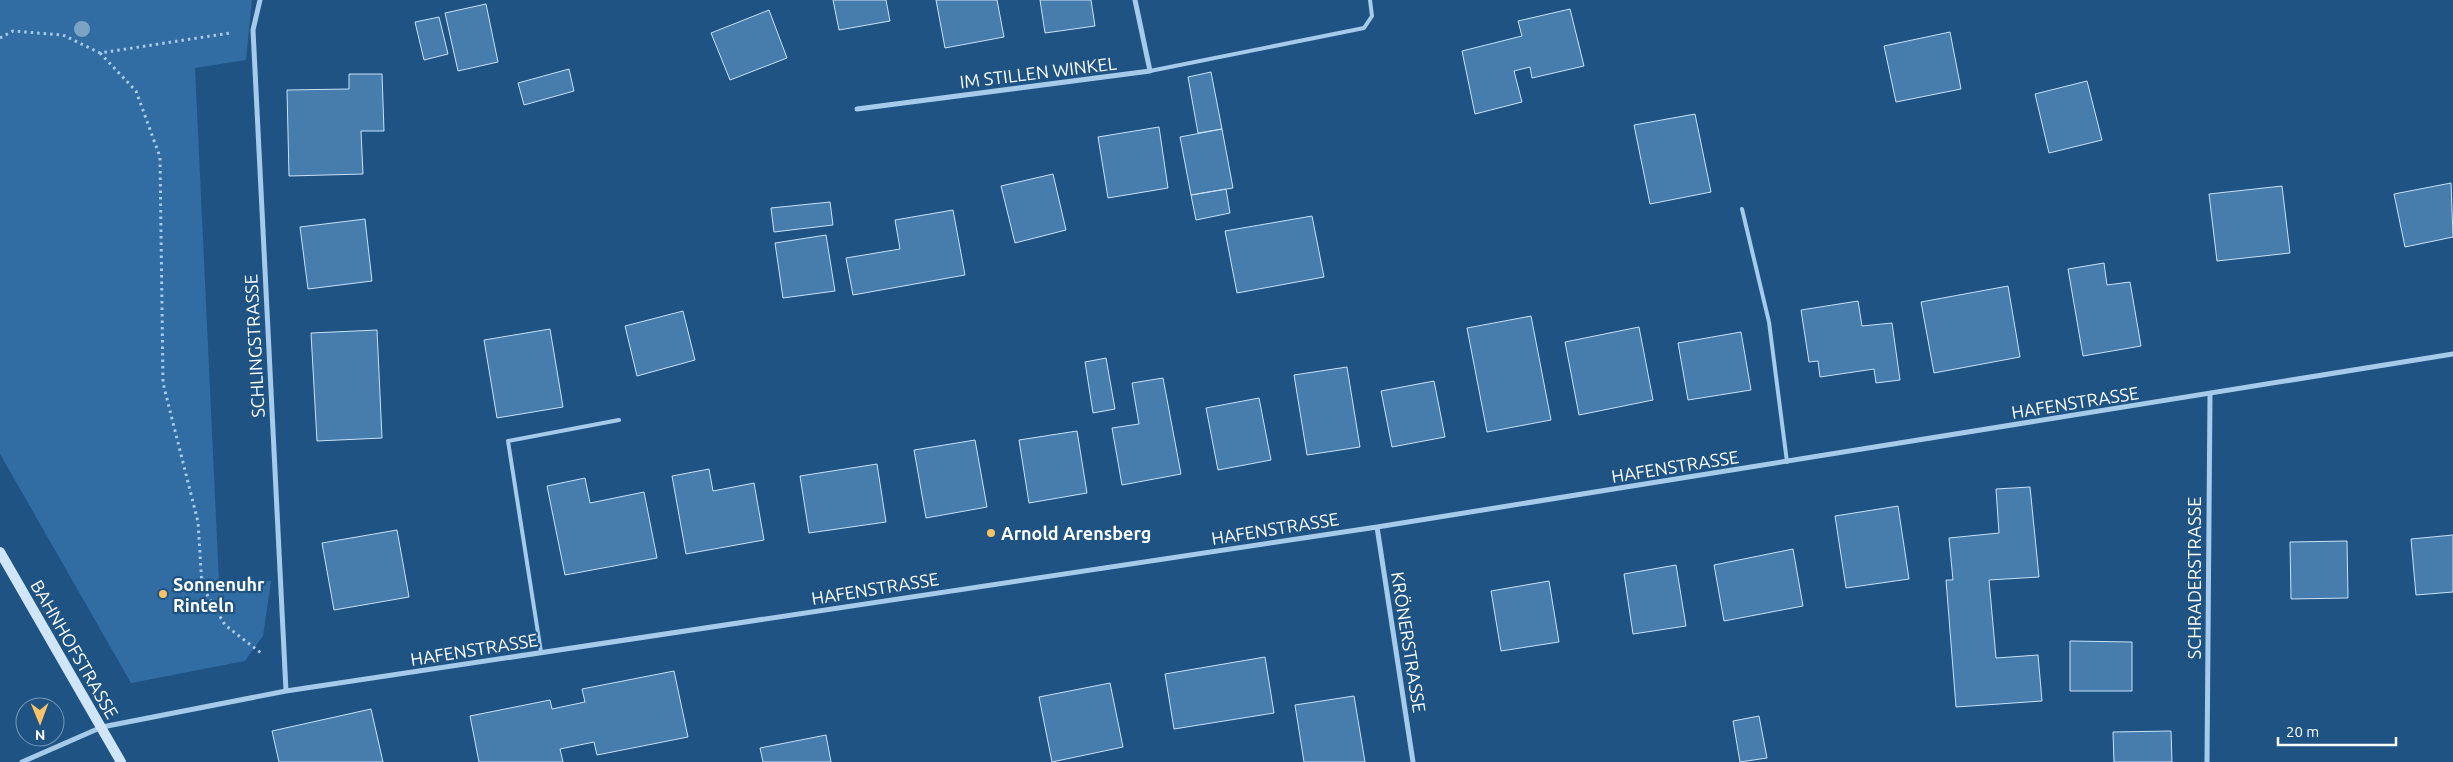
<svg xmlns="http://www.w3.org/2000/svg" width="2453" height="762" font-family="Ubuntu,sans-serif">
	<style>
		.green { fill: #316da2 }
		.building { fill: #467dad; stroke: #c9e2f8 }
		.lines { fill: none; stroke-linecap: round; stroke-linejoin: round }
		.path { stroke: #a5caea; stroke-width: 3; stroke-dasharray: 2.5 4; stroke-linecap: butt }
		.lane { stroke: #a5caea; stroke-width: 4 }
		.street { stroke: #a5caea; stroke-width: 5 }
		.secondary { stroke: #d0e5f8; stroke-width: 10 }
		.tree { fill: #7ca2c4 }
		.poi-dot { fill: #f9c264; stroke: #1e5384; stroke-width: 2 }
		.labels { text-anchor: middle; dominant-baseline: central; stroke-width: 4.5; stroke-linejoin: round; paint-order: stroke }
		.street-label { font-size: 18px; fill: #fff; stroke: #1e5384 }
		.poi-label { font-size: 18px; font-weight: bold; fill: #fff; stroke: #1e5384; text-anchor: start }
	</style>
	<rect width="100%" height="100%" fill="#1e5384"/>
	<path class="green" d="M0,0h252l-6,60 -51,8 24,514 52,-1 -8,55 -18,25 -114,22 -131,-229z"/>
	<path class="building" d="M833,0h53l4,21 -51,9z
		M936,0h61l7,37 -59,11z
		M1040,0h51l4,26 -50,7z
		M486,4l12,58 -40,9 -13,-58z
		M1570,9l14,57 -52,12 -2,-11 -16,4 8,31 -47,12 -13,-63 60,-15 -4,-15z
		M769,10l18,48 -57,22 -19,-47z
		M439,17l9,37 -24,6 -9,-38z
		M1950,32l11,57 -65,13 -12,-56z
		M569,69l5,22 -50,14 -6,-22z
		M1211,72l11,57 -24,4 -10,-56z
		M349,74h33l2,57h-23l2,43 -74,2 -2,-86 62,-1z
		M2087,81l15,59 -53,13 -14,-59z
		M1695,114l16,78 -61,12 -16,-79z
		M1159,127l9,61 -60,10 -10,-61z
		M1222,129l11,59 -42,7 -11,-58z
		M1053,174l13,56 -51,13 -14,-57z
		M2451,183l2,54 -48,10 -11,-53z
		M2282,186l8,67 -73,8 -8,-67z
		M1226,189l4,24 -34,7 -5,-25z
		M830,202l3,23 -59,7 -3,-24z
		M953,210l12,65 -112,20 -7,-37 54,-9 -5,-29z
		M1312,216l12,61 -87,16 -12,-62z
		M365,219l7,62 -64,8 -8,-62z
		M826,235l9,56 -52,7 -8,-55z
		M2104,263l3,22 23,-3 11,64 -58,10 -15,-87z
		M2008,286l12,71 -86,16 -13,-71z
		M1858,301l4,25 30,-3 8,57 -24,3 -2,-14 -54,8 -2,-16 -9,1 -8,-52z
		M683,311l12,49 -58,16 -12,-50z
		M1531,316l20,104 -64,12 -20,-104z
		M1639,327l14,73 -74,15 -14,-73z
		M550,329l13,78 -66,11 -13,-78z
		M377,330l5,108 -65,3 -6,-108z
		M1741,332l10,58 -63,10 -10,-57z
		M1106,358l9,51 -22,4 -8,-51z
		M1347,367l13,80 -53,8 -13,-80z
		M1163,378l18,96 -59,11 -10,-57 27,-4 -7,-41z
		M1434,381l11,56 -53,10 -11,-56z
		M1259,398l12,62 -53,10 -12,-62z
		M1077,431l10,62 -58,10 -10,-63z
		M975,440l12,67 -61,11 -12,-68z
		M877,464l9,58 -77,11 -9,-57z
		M709,469l4,22 41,-8 10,57 -78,14 -14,-78z
		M585,478l5,25 54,-11 13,66 -92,17 -18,-89z
		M2030,487l9,90 -50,3 7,78 42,-3 4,46 -86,6 -10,-127h7l-4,-42 50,-5 -3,-44z
		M1898,506l11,73 -63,9 -11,-72z
		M397,530l12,67 -75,13 -12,-67z
		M2453,535v57l-37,3 -5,-56z
		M2347,541l1,57 -57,1 -1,-57z
		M1793,549l10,57 -79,15 -10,-56z
		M1676,565l10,61 -53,8 -9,-60z
		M1549,581l10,61 -58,9 -10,-60z
		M2070,641l62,1v49h-62z
		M1265,657l9,56 -100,16 -9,-55z
		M674,671l14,66 -91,18 -3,-13 -34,7 3,13h-84l-9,-46 80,-16 2,9 33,-7 -3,-13z
		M1110,683l13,64 -71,15 -13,-65z
		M1354,696l11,66h-61l-9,-57z
		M371,709l12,53h-104l-7,-31z
		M1759,716l8,42 -27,4 -7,-41z
		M2171,731l1,31h-58l-1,-30z
		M826,735l5,27h-68l-3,-14z"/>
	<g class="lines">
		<path class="path" d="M0,38l13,-7 50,4 37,18 130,-20
			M100,53l36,38 24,66 3,226 35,139 4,64 23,39 36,28"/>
		<path class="lane" d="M1150,71l214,-43 8,-12 -2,-16
			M1742,209l27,113 18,140
			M541,652l-33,-211 111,-21"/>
		<path class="street" d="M260,0l-7,30 33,661
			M857,109l293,-38 -15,-71
			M1377,527l36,235
			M22,762l80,-35 184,-36 1091,-164 1076,-173
			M2207,762l3,-367"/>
		<path class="secondary" d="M0,552l121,210"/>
	</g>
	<circle class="tree" cx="82" cy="29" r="8"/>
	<g class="poi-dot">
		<circle cx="991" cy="533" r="5"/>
		<circle cx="163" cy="594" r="5"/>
	</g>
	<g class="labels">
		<g class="street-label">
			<text transform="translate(1038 72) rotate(-7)">IM STILLEN WINKEL</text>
			<text transform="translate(254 346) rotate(-93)">SCHLINGSTRASSE</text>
			<text transform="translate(2075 402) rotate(-9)">HAFENSTRASSE</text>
			<text transform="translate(1675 466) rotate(-9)">HAFENSTRASSE</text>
			<text transform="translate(1275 528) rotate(-9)">HAFENSTRASSE</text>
			<text transform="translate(2194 578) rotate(-90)">SCHRADERSTRASSE</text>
			<text transform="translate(875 588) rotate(-9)">HAFENSTRASSE</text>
			<text transform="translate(1409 642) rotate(81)">KRÖNERSTRASSE</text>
			<text transform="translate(75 649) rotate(60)">BAHNHOFSTRASSE</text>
			<text transform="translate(474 649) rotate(-9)">HAFENSTRASSE</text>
		</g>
		<g class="poi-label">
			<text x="1001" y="533">Arnold Arensberg</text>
			<text x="173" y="584">Sonnenuhr<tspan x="173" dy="21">Rinteln</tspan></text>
		</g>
	</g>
	<g transform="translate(40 722) rotate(179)"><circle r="24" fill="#1e5384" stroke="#7898b5"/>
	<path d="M0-4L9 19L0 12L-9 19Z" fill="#f9c264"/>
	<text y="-8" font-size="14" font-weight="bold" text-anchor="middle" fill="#ffffff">N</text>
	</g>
	<path d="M2278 737v8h118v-8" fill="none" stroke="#ffffff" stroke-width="2.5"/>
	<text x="2286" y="737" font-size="15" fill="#ffffff" stroke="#1e5384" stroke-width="4" paint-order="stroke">20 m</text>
</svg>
